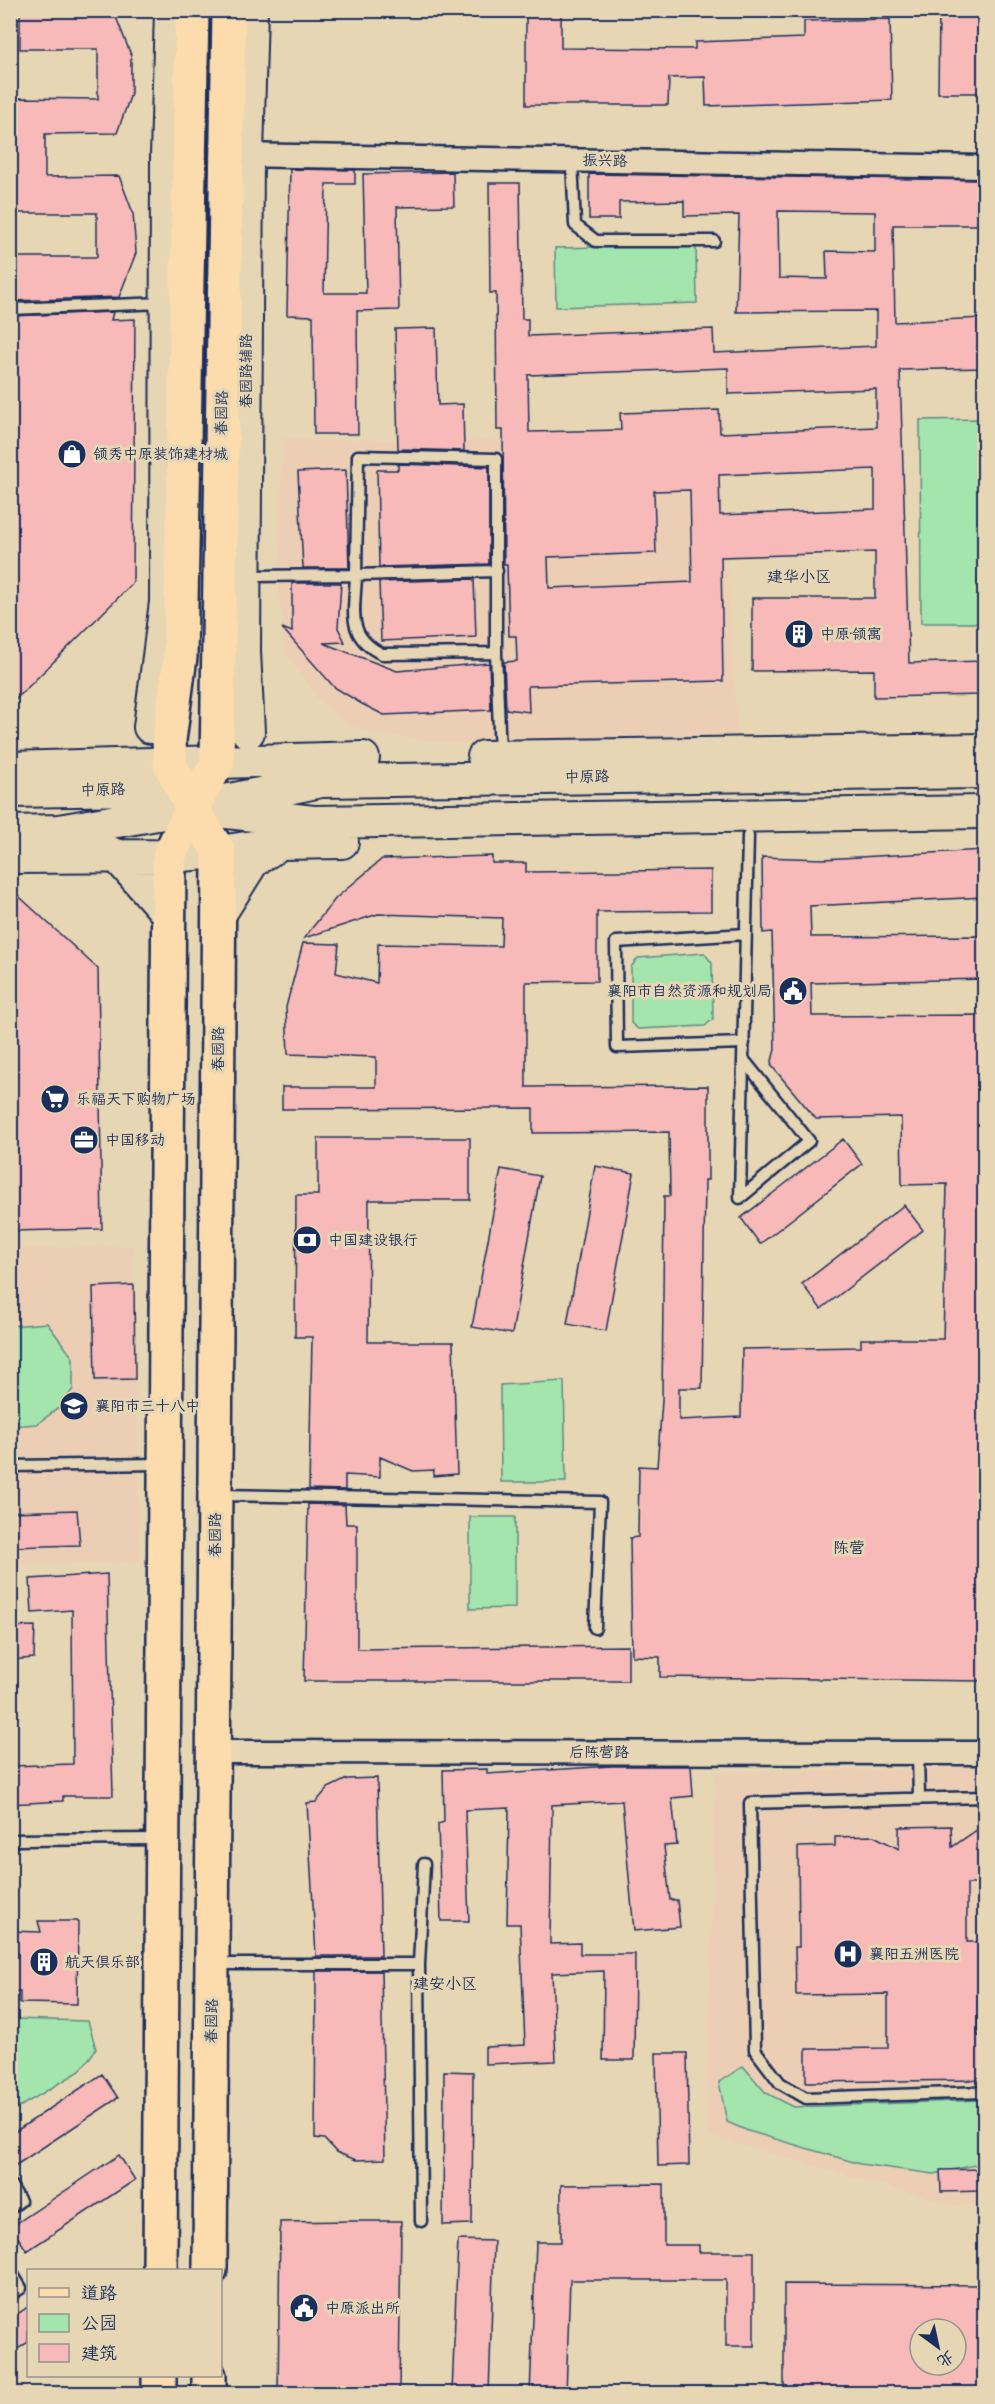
<svg xmlns="http://www.w3.org/2000/svg" width="995" height="2404" font-family="'Balsamiq Sans','LXGW WenKai TC',sans-serif">
	<style>
		.built { fill: #ecceb4 }
		.green { fill: #a4e5ae; stroke: #608a86; stroke-width: 1.5 }
		.building { fill: #f7bab8; stroke: #1b2f5e; stroke-width: 1.5; fill-rule: evenodd }
		.lines { fill: none; stroke-linecap: round; stroke-linejoin: round }
		.lane-casing { stroke: #1b2f5e; stroke-width: 15 }
		.street-casing { stroke: #1b2f5e; stroke-width: 27 }
		.secondary-casing { stroke: #1b2f5e; stroke-width: 36 }
		.primary-casing { stroke: #1b2f5e; stroke-width: 38 }
		.lane { stroke: #e7d6b3; stroke-width: 10 }
		.street { stroke: #e7d6b3; stroke-width: 22 }
		.secondary { stroke: #e7d6b3; stroke-width: 32 }
		.primary { stroke: #fcdcac; stroke-width: 33 }
		.labels { text-anchor: middle; dominant-baseline: central; stroke-width: 6; stroke-linejoin: round; paint-order: stroke }
		.street-label { font-size: 15px; fill: #1b2f5e; stroke: #e7d6b3 }
		.poi-label { font-size: 15px; fill: #1b2f5e; stroke: #e7d6b3; text-anchor: start }
		.neighbourhood-label { font-size: 16px; fill: #1b2f5e; stroke: #e7d6b3 }
	</style>
	<rect width="100%" height="100%" fill="#e7d6b3"/>
	<filter id="ink" filterUnits="userSpaceOnUse"><feTurbulence type="fractalNoise" baseFrequency=".0167" numOctaves="2"/><feDisplacementMap in="SourceGraphic" scale="12" xChannelSelector="R" yChannelSelector="G"/><feConvolveMatrix kernelMatrix="1 2 1 2 8 2 1 2 1" color-interpolation-filters="sRGB"/></filter>
	<g filter="url(#ink)">
		<path class="built" d="M282,439l248,1 190,17 18,284 -282,3 -76,-10 -30,-8 -29,-23 -36,-51 -6,-61z
			M133,1246l7,316 -129,2 -1,-315z
			M984,1767v437l-27,2 -251,-71 9,-362z"/>
		<path class="green" d="M696,245l1,58 -141,4 -1,-59z
			M984,419v204h-63l-1,-203z
			M704,953l8,10 1,56 -8,7 -67,3 -7,-6v-56l7,-9z
			M47,1323l26,35v31l-12,17 -24,18 -26,2v-100z
			M564,1381l2,101h-65l-1,-97z
			M470,1517h45v91l-45,1z
			M11,2019l77,2 8,28 -16,22 -69,41z
			M743,2066l23,27 28,14 190,-7v63l-50,11 -74,-10 -112,-33 -21,-9 -8,-40z"/>
		<path class="building" d="M20,10l94,2 17,43v39l-14,39 -72,1v43l74,-1 14,37 3,40 -17,44 -107,4v-44h85v-44h-81v-115l82,1v-50h-78z
			M526,10h35v38l134,1v-7l109,-4v-17l86,-2 2,81 -186,6 -1,-29 -36,1 -1,27h-142z
			M939,12h45v81h-46z
			M290,169l65,1v14h-29l-2,109h42l-3,-119 90,-2 1,34 -57,1 2,103 -42,1 1,123h-44l-1,-118 -26,-1z
			M589,174l395,6v45h-91l2,97 89,-4v50l-84,2 9,293 75,-2v34l-110,2v-27l-122,1v-73h123v-46l-154,5 2,124 -195,5 1,26 -23,-3 -2,-47 13,-1 -1,-25h-7l-2,-71h-3l-1,-135h-6l-1,-137h-6l-1,-110h31l2,136h6v17l185,-7 1,24 162,-7v-35l-140,1 3,-97 -55,1v-15l-65,1v17h-30zM778,211l97,1v40l-49,-1 1,28 -48,-1zM728,368v26l148,-5v38l-156,6 -1,-23 -99,3 1,17 -92,2 -1,-57zM875,469v40l-155,6 -1,-40zM690,490l2,92 -143,6 -1,-31 108,-4 -2,-62z
			M113,312l-2,8 24,-1 -2,264 -123,122 2,-389z
			M436,328l2,77 25,-1 1,47 -66,-2 -3,-120z
			M398,464l91,3v97l-110,3 -2,-97h21z
			M346,470l3,98h-46l-5,-96z
			M474,579l2,58 -95,4 -2,-59z
			M292,583h49l-3,45 7,14 -22,1 74,28 92,-8 2,47 -107,5 -22,-11 -28,-17 -52,-59 10,4z
			M984,850v47l-174,9 1,31 173,-1v43l-173,4 1,33 172,-1v666l-324,-4v-20l-28,-1 -2,-118 8,-1 1,-71 18,1 5,-66 2,-205h6l-1,-64 -136,1v-25l-251,1v-22h94v-30l-88,-3 -2,-47 17,-64 36,1 -3,29 41,10 1,-39 123,2 1,-28 -124,-4 -74,24 32,-40 46,-39 110,-3v7h34v9l185,-2v41l-114,1v69l-71,1v105l182,-1v94h-3l-3,208h-23v32l62,-3 1,-68 119,-2v-8h82l4,-155 -45,1 -1,-68 -85,2 -45,-54 4,-16 -3,-117 -9,1 -1,-76 61,2z
			M10,888l88,81 4,260 -92,2z
			M318,1138h152v62h-101l-1,142h85l4,132 -24,2 1,-6 -21,1 -33,-14v20l-35,-2v15l-36,-1 3,-152h-17l1,-142h22z
			M843,1139l19,25 -102,80 -19,-26z
			M595,1166l39,7 -28,158 -39,-7z
			M501,1169l39,7 -28,158 -40,-7z
			M904,1205l19,25 -102,79 -19,-25z
			M134,1285l1,94 -40,1 -2,-93z
			M308,1504l37,1 1,19h11v125l271,-3v35h-324z
			M77,1510l3,35 -70,2v-35z
			M107,1574l6,222h-50v5l-53,3v-38l63,-2 -1,-154 -40,3 -2,-34z
			M35,1626l-1,32 -24,2v-33z
			M612,1766h79l2,30 -21,2 5,47 -13,1 6,54h7l3,27 -46,4 -12,-130 -70,4 -2,139 30,-1v11h55l-1,106h-31l1,-89 -52,2 4,88 -71,3v-17l40,-2 -5,-121h-13l2,-116 -44,2 4,111h-28l-3,-97 6,-2 -1,-52 44,-1v5z
			M377,1778l4,178h-65l-9,-153 9,-1 12,-14 19,-9z
			M984,1825v59h-17v58h17v47h-6v47l6,-1v45l-178,2v-33l82,-1v-54l-92,1 -1,-48h4l-1,-100 37,-1v-9l39,-1 25,13v-22l52,-1 1,21z
			M38,1921h40l-1,83 -57,-1v-11h-10v-61l31,1z
			M316,1971h65l4,188 -29,1 -20,-8 -12,-13 -9,-1z
			M656,2053h31l2,112 -31,1z
			M444,2071l29,1 -1,152 -29,1z
			M102,2074l16,24 -108,71v-34z
			M119,2155l16,25 -108,71 -16,-24z
			M984,2169v22l-43,1 -1,-22z
			M664,2184v61h35v7h55v94h-28v-66h-156l-4,114h-36l6,-152h25v-57z
			M351,2221h50l-2,173h-121l2,-172z
			M458,2240l36,1 -5,153h-37z
			M784,2284l200,1v109h-200zM920,2329h36v36h-36z
			M28,2307v35l-18,12v-35z"/>
		<g class="lines">
			<g class="lane-casing">
				<path id="lane" d="M572,160l3,65 21,16h118
					M10,309l154,-6
					M248,576l108,-1c-1,35 -11,61 26,79l114,-1v-194l-138,-3 -2,119 141,-4
					M496,653l4,102
					M744,1043l-127,4 -1,-105 130,-8
					M743,1059l66,82 -69,57 8,-362
					M10,1466l152,-2
					M219,1495l381,7 -5,126
					M918,1753l1,45
					M984,1797l-234,6 5,247 25,33 26,15 178,-6
					M10,1840l150,-1
					M216,1964h203l2,257
					M419,1964l5,-100
					M10,2184l10,17 -10,7
					M10,2270l11,18 -11,7"/>
			</g>
			<g class="street-casing">
				<path id="street" d="M234,155l750,12
					M214,1752l770,1"/>
			</g>
			<g class="secondary-casing">
				<path id="secondary" d="M150,727l16,-125 1,-445 4,-147
					M248,732l-4,-81 3,-496 4,-145
					M484,757l500,-7
					M10,768l353,-10
					M10,791l127,-2 55,19 129,-27 663,-9
					M10,832l49,-1 133,-23 121,14 671,-10
					M104,850l13,6 51,58
					M10,857l159,-1 50,-4 62,-9 61,-1
					M219,915l34,-54 26,-17"/>
			</g>
			<g class="primary-casing">
				<path id="primary" d="M160,2270l9,-1414 23,-48 -22,-44 -1,-24 11,-83 12,-647
					M210,2270l9,-1418 -27,-44 25,-44 12,-754
					M159,2394v-18
					M209,2394v-18"/>
			</g>
			<use href="#lane" class="lane"/>
			<use href="#street" class="street"/>
			<use href="#secondary" class="secondary"/>
			<use href="#primary" class="primary"/>
		</g>
	</g>
	<defs>
		<g id="shop-disc" transform="scale(1.5)"><circle r="9.5" fill="#1b2f5e" stroke="#e7d6b3"/><path d="M-5-2.5h2.3a2.7 3.5 0 0 1 5.4 0H5L5.5 6h-11ZM-1.5-2.5h3a1.5 2.3 0 0 0-3 0Z" fill="#fff"/></g>
		<g id="building-disc" transform="scale(1.5)"><circle r="9.5" fill="#1b2f5e" stroke="#e7d6b3"/><path d="M-4-6H4V6H1V3H-1V6H-4ZM-2.5-4.3h1.7v1.8h-1.7ZM.8-4.3h1.7v1.8H.8ZM-2.5-1h1.7V.8h-1.7ZM.8-1h1.7V.8H.8Z" fill="#fff"/></g>
		<g id="civic-disc" transform="scale(1.5)"><circle r="9.5" fill="#1b2f5e" stroke="#e7d6b3"/><path d="M-.6-6.5H3V-4.5H.6V-3L4-1V1h2V6H-6V1h2V-1L-.6-3ZM-1.2 2.5V6h2.4V2.5Z" fill="#fff"/></g>
		<g id="supermarket-disc" transform="scale(1.5)"><circle r="9.5" fill="#1b2f5e" stroke="#e7d6b3"/><path d="M-6-5.5h2.5l.6 2H6L4.5 2H-2.5L-4.4-4H-6ZM-1.5 3.2a1.3 1.3 0 1 0 .1 0ZM3 3.2a1.3 1.3 0 1 0 .1 0Z" fill="#fff"/></g>
		<g id="office-disc" transform="scale(1.5)"><circle r="9.5" fill="#1b2f5e" stroke="#e7d6b3"/><path d="M-6-3h4V-5.5h4V-3h4V5H-6ZM-1-4.5V-3h2v-1.5ZM-6 0V1H6V0Z" fill="#fff"/></g>
		<g id="bank-disc" transform="scale(1.5)"><circle r="9.5" fill="#1b2f5e" stroke="#e7d6b3"/><path d="M-6-4H6V4H-6ZM0-2.3a2.3 2.3 0 1 0 0 4.6a2.3 2.3 0 1 0 0-4.6Z" fill="#fff"/></g>
		<g id="school-disc" transform="scale(1.5)"><circle r="9.5" fill="#1b2f5e" stroke="#e7d6b3"/><path d="M0-5L7-2L0 1L-7-2ZM-4 1L0 2.5L4 1V4Q0 6-4 4Z" fill="#fff"/></g>
		<g id="hospital-disc" transform="scale(1.5)"><circle r="9.5" fill="#1b2f5e" stroke="#e7d6b3"/><path d="M-5-5h3v3.5h4V-5h3V5h-3V1.5h-4V5h-3Z" fill="#fff"/></g>
	</defs>
	<g fill-rule="evenodd">
		<use href="#shop-disc" x="72" y="454"/>
		<use href="#building-disc" x="799" y="634"/>
		<use href="#civic-disc" x="793" y="991"/>
		<use href="#supermarket-disc" x="55" y="1099"/>
		<use href="#office-disc" x="84" y="1140"/>
		<use href="#bank-disc" x="307" y="1240"/>
		<use href="#school-disc" x="74" y="1406"/>
		<use href="#hospital-disc" x="848" y="1954"/>
		<use href="#building-disc" x="44" y="1962"/>
		<use href="#civic-disc" x="304" y="2308"/>
	</g>
	<g class="labels">
		<g class="street-label">
			<text transform="translate(605 161) rotate(1)">振兴路</text>
			<text transform="translate(246 371) rotate(-90)">春园路辅路</text>
			<text transform="translate(222 413) rotate(-89)">春园路</text>
			<text transform="translate(587 777) rotate(-1)">中原路</text>
			<text transform="translate(103 790) rotate(-1)">中原路</text>
			<text transform="translate(218 1049) rotate(-90)">春园路</text>
			<text transform="translate(215 1535) rotate(-90)">春园路</text>
			<text x="599" y="1752">后陈营路</text>
			<text transform="translate(212 2021) rotate(-89)">春园路</text>
		</g>
		<g class="poi-label">
			<text x="93" y="454">领秀中原装饰建材城</text>
			<text x="820" y="634">中原·领寓</text>
			<text x="772" y="991" text-anchor="end">襄阳市自然资源和规划局</text>
			<text x="76" y="1099">乐福天下购物广场</text>
			<text x="105" y="1140">中国移动</text>
			<text x="328" y="1240">中国建设银行</text>
			<text x="95" y="1406">襄阳市三十八中</text>
			<text x="869" y="1954">襄阳五洲医院</text>
			<text x="65" y="1962">航天俱乐部</text>
			<text x="325" y="2308">中原派出所</text>
		</g>
		<g class="neighbourhood-label">
			<text x="799" y="577">建华小区</text>
			<text x="849" y="1548">陈营</text>
			<text x="445" y="1984">建安小区</text>
		</g>
	</g>
	<rect width="995" height="2404" fill="none" stroke="#e7d6b3" stroke-width="36"/>
	<rect x="18" y="18" width="959" height="2368" fill="none" stroke="#1b2f5e" stroke-width="2" filter="url(#ink)"/>
	<rect x="27" y="2269" width="195" height="108" fill="#e7d6b3" stroke="#959391" stroke-width="1.5"/>
	<rect x="39" y="2288" width="30" height="9" fill="#fcdcac" stroke="#959391" stroke-width="1.5"/>
	<text x="81" y="2299" font-size="18" fill="#1b2f5e">道路</text>
	<rect x="39" y="2314" width="30" height="18" fill="#a4e5ae" stroke="#959391" stroke-width="1.5"/>
	<text x="81" y="2329" font-size="18" fill="#1b2f5e">公园</text>
	<rect x="39" y="2344" width="30" height="18" fill="#f7bab8" stroke="#959391" stroke-width="1.5"/>
	<text x="81" y="2359" font-size="18" fill="#1b2f5e">建筑</text>
	<g transform="translate(938 2347) rotate(147)"><circle r="28" fill="#e7d6b3" stroke="#959391" stroke-width="1.5"/>
	<path d="M0-4.5L10 22L0 15L-10 22Z" fill="#1b2f5e"/>
	<text y="-9" font-size="16" font-weight="bold" text-anchor="middle" fill="#1b2f5e">北</text>
	</g>
</svg>
